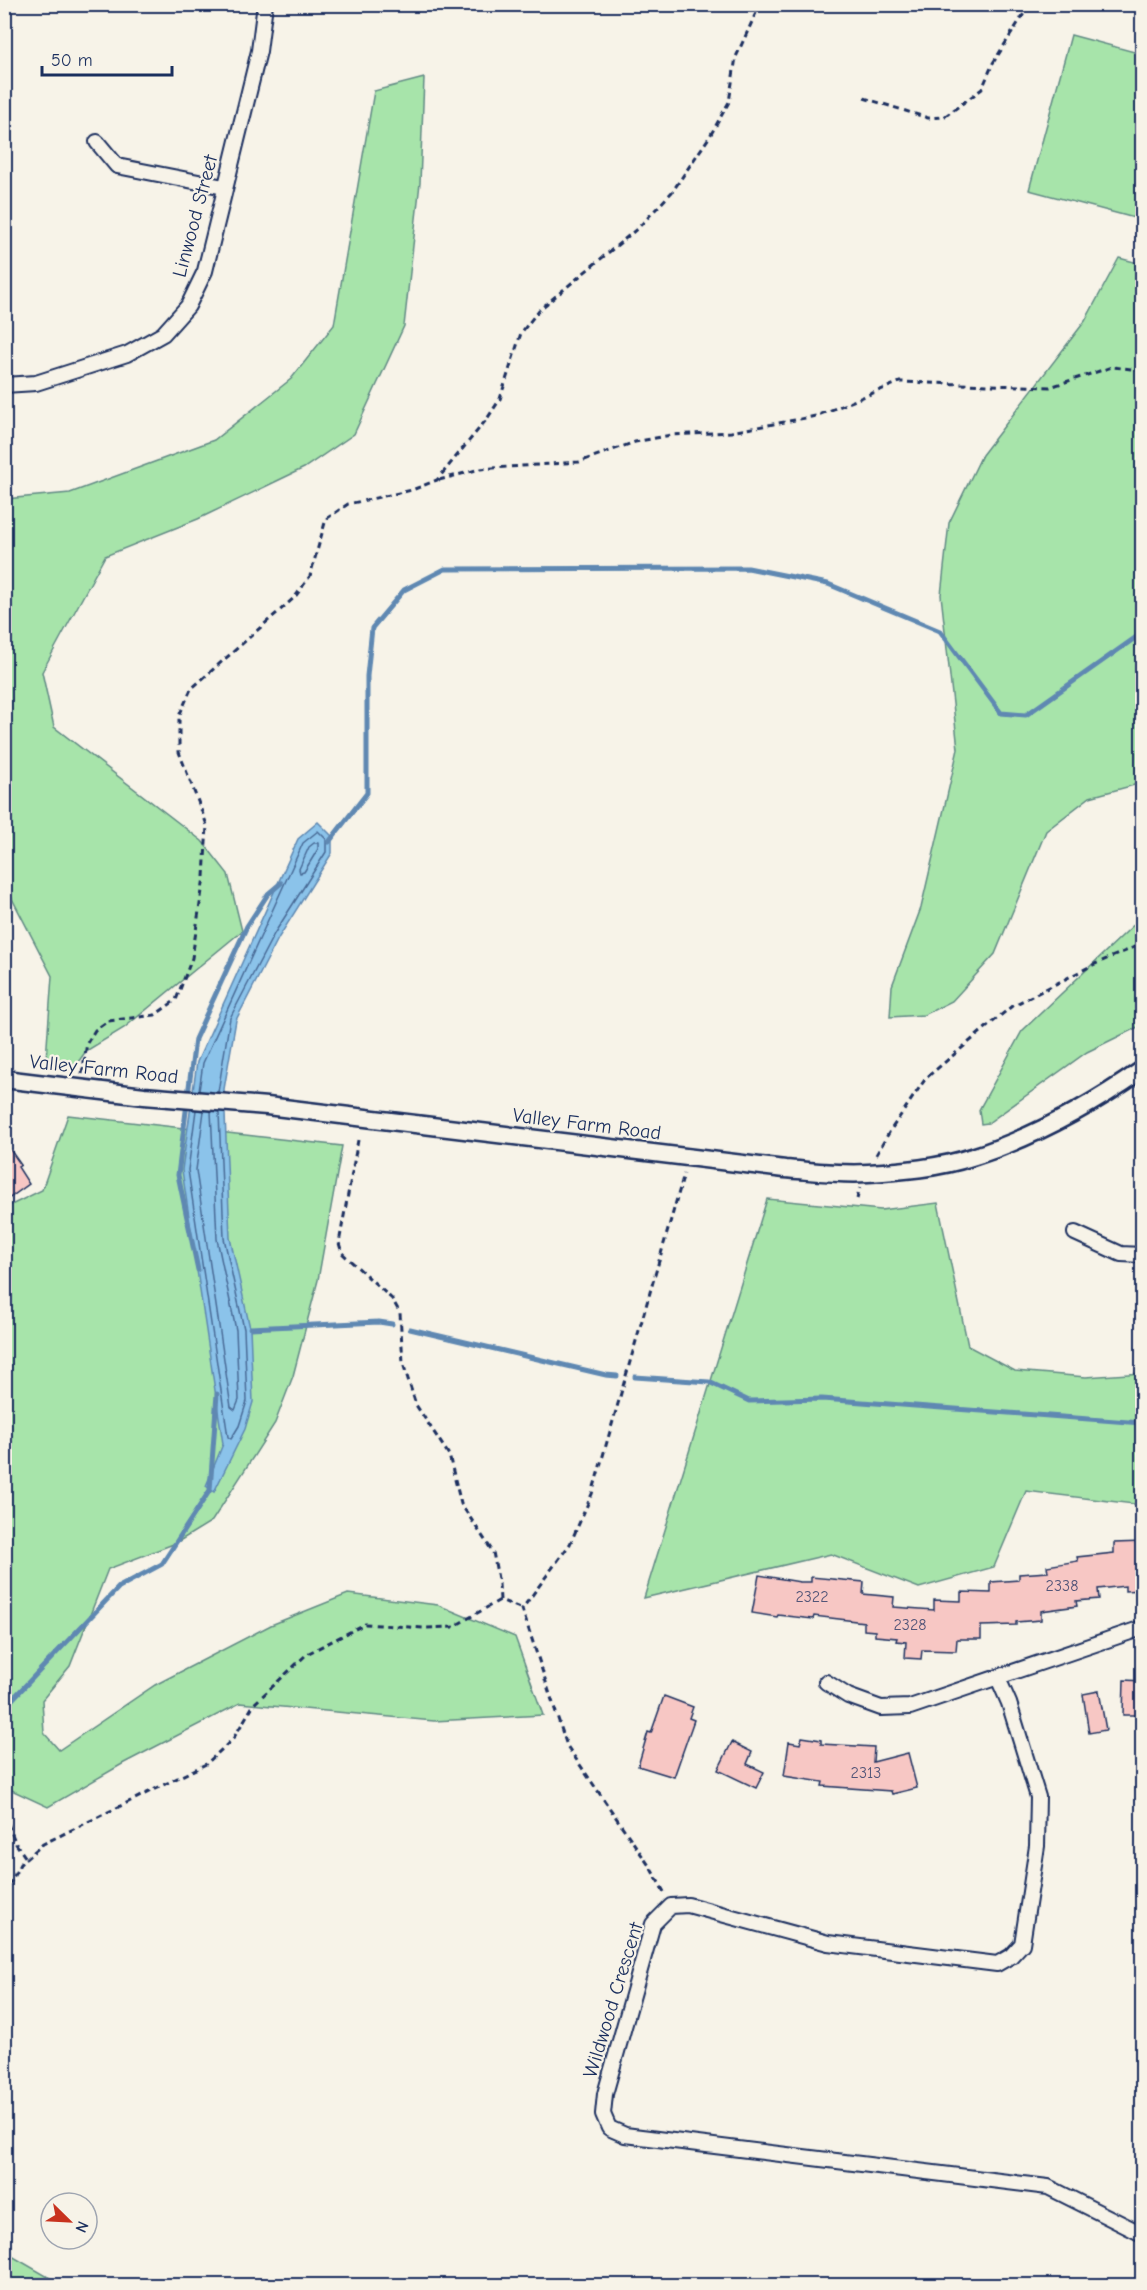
<svg xmlns="http://www.w3.org/2000/svg" width="1147" height="2290" font-family="'Comic Neue',sans-serif">
	<style>
		.green { fill: #a7e4aa; stroke: #618a84; stroke-width: 1.5 }
		.water { fill: #8bc3ea; stroke: #5e88b2; stroke-width: 1.5 }
		.lines { fill: none; stroke-linecap: round; stroke-linejoin: round }
		.shore { stroke: #486a96; stroke-width: 1.5 }
		.stream { stroke: #5e88b2; stroke-width: 5 }
		.building { fill: #f7c7c4; stroke: #1b2f5e; stroke-width: 1.5 }
		.minor-casing { stroke: #1b2f5e; stroke-width: 18 }
		.tertiary-casing { stroke: #1b2f5e; stroke-width: 21 }
		.path { stroke: #1b2f5e; stroke-width: 3; stroke-dasharray: 6 4.5; stroke-linecap: butt }
		.minor { stroke: #f7f3e8; stroke-width: 14 }
		.tertiary { stroke: #f7f3e8; stroke-width: 16 }
		.labels { text-anchor: middle; dominant-baseline: central; stroke-width: 4.5; stroke-linejoin: round; paint-order: stroke }
		.number-label { font-size: 16px; fill: #525578 }
		.street-label { font-size: 20px; fill: #1b2f5e; stroke: #f7f3e8 }
	</style>
	<rect width="100%" height="100%" fill="#f7f3e8"/>
	<filter id="ink" filterUnits="userSpaceOnUse"><feTurbulence type="fractalNoise" baseFrequency=".0167" numOctaves="2"/><feDisplacementMap in="SourceGraphic" scale="12" xChannelSelector="R" yChannelSelector="G"/><feConvolveMatrix kernelMatrix="1 2 1 2 8 2 1 2 1" color-interpolation-filters="sRGB"/></filter>
	<g filter="url(#ink)">
		<path class="green" d="M1071,35l71,19v166l-113,-30z
			M424,78l-4,105 -16,143 -50,108 -50,34 -106,51 -93,37 -63,116 12,55 148,114 26,33 14,57 -118,97 -38,23 -10,14 -30,-6 6,-83 -47,-91v-386l65,-6 144,-53 77,-61 43,-54 40,-234z
			M1119,258l23,6v519l-52,14 -44,34 -51,123 -43,47 -28,14 -34,2 2,-31 29,-78 37,-159 -17,-154 8,-72 33,-68 103,-134z
			M1142,917v108l-55,27 -99,71 -7,1 -2,-14 43,-79z
			M68,1115l274,31 -24,134 -25,96 -18,47 -63,98 -36,22 -68,26 -38,97 -28,34 2,33 15,17 96,-65 116,-60 77,-31 90,11 77,32 28,78 -109,6 -194,-18 -116,60 -76,44 -43,-20v-579l37,-18z
			M767,1199l114,11 57,-7 30,143 47,25 71,6 56,-4v132l-116,-14 -32,76 -75,21 -88,-34 -187,44z
			M4,2252h1l57,33h-57z"/>
		<path class="water" d="M318,822l14,14v17l-53,84 -43,83 -12,69 6,149 20,90 3,74 -8,27 -31,63 -8,-6 17,-42 -41,-274 15,-108 101,-223z"/>
		<g class="lines">
			<path class="shore" d="M314,843h4v6l-14,23 -4,1 -1,-4 10,-22z
				M199,1091l4,-28 100,-220 15,-12 8,8v13l-52,82 -44,84 -12,74
				M196,1110l-8,60 40,267 3,2 8,-13 8,-25 -3,-72 -20,-91 -5,-126
				M204,1111l-8,59 35,237 4,3 4,-10 -3,-70 -19,-91 -6,-128"/>
			<path class="stream" d="M329,842l38,-49v-117l5,-48 32,-38 41,-21 303,-1 80,16 112,47 61,82 25,2 116,-82
				M198,1270l-20,-95 17,-136 52,-113 21,-32 13,-11
				M250,1328l129,-6 13,2
				M410,1329l196,46 11,1
				M635,1377l74,5 40,19 73,-2 320,24
				M4,1708l115,-121 43,-23 48,-74 7,-96"/>
		</g>
		<path class="building" d="M4,1141l17,24 -3,2 11,17 -25,18z
			M1143,1542v48l-18,1v-5l-27,3 1,10 -23,2 1,5 -36,5v9l-25,2v3l-35,1v13h-24l-1,12 -34,-1 -1,9 -16,-1 1,-16 -10,-1 1,-3 -22,-2v-5l-11,-1v-8l-50,-6 -1,3 -35,-4 -1,2 -25,-4 7,-38 41,7h11v-5l53,5 -1,12 31,3 -1,10 41,3v-10l27,1v-9l30,1v-11l28,-2v-6l29,-2 -1,-6 31,-5 -1,-4 37,-4v-10z
			M1124,1680l19,1v34h-20z
			M1099,1691l7,39 -17,3 -6,-39z
			M664,1696l29,11 -4,11 5,2 -20,57 -36,-11 10,-34 3,1z
			M802,1737l19,3v4l53,3 -1,15 35,-9 9,35 -25,6 -1,-3 -69,-5 1,-4 -39,-6 5,-34 11,2z
			M732,1742l20,10 -5,12 17,8 -8,16 -38,-18z"/>
		<g class="lines">
			<g class="minor-casing">
				<path id="minor" d="M97,142l20,24 107,21
					M4,385l32,-2 91,-29 36,-20 25,-28 17,-35 54,-220 6,-47
					M1075,1233l46,21 21,1
					M998,1678l11,25 29,94 -1,49 -15,98 -11,12 -14,8 -169,-21 -140,-38 -17,1 -18,18 -48,170 -2,20 6,14 16,7 423,52 94,47
					M826,1682l22,14 33,12 29,-1 232,-79"/>
			</g>
			<g class="tertiary-casing">
				<path id="tertiary" d="M4,1079l140,17 123,10 518,63c27,2 56,6 83,4 34,-2 71,-5 104,-16 61,-19 118,-51 170,-87"/>
			</g>
			<path class="path" d="M864,98l64,20 16,-1 38,-28 11,-26 37,-59
				M439,480l41,-11 99,-7 56,-20 36,-7 60,-3 85,-16 84,-34 150,5 62,-20 30,3
				M82,1074l5,-31 8,-13 13,-9 47,-6 21,-15 16,-42 12,-81 3,-52 -28,-73v-36l12,-27 104,-92 15,-21 16,-57 22,-15 64,-14 25,-10 50,-61 13,-20 21,-66 18,-23 99,-82 34,-36 38,-56 19,-34 7,-45 24,-53
				M358,1140l-19,103 3,10 50,46 8,14 3,50 13,42 33,50 12,49 32,48 6,32 1,16 22,9
				M876,1155l14,-24 36,-53 86,-72 83,-42 47,-20
				M857,1199l3,-11
				M4,1787l1,-19
				M4,1814l12,30 10,14
				M664,1892l-14,-25 -83,-121 -45,-137 48,-65 22,-50 92,-320
				M4,1895l16,-31 23,-20 163,-80 27,-25 21,-35 53,-50 58,-30 59,4 29,-1 47,-27"/>
			<use href="#minor" class="minor"/>
			<use href="#tertiary" class="tertiary"/>
		</g>
	</g>
	<g class="labels">
		<g class="number-label">
			<text x="1062" y="1586">2338</text>
			<text x="812" y="1597">2322</text>
			<text x="910" y="1625">2328</text>
			<text x="866" y="1773">2313</text>
		</g>
		<g class="street-label">
			<text transform="translate(195 216) rotate(-75)">Linwood Street</text>
			<text transform="translate(104 1069) rotate(6)">Valley Farm Road</text>
			<text transform="translate(587 1124) rotate(7)">Valley Farm Road</text>
			<text transform="translate(613 2000) rotate(-73)">Wildwood Crescent</text>
		</g>
	</g>
	<rect width="1147" height="2290" fill="none" stroke="#f7f3e8" stroke-width="24"/>
	<rect x="12" y="12" width="1123" height="2266" fill="none" stroke="#1b2f5e" stroke-width="2" filter="url(#ink)"/>
	<g transform="translate(69 2221) rotate(114)"><circle r="28" fill="#f7f3e8" stroke="#9fa5b1" stroke-width="1.5"/>
	<path d="M0-4.5L10 22L0 15L-10 22Z" fill="#c8321e"/>
	<text y="-9" font-size="16" font-weight="bold" text-anchor="middle" fill="#1b2f5e">N</text>
	</g>
	<path d="M42 66v9h130v-9" fill="none" stroke="#1b2f5e" stroke-width="3"/>
	<text x="51" y="66" font-size="18" fill="#1b2f5e" stroke="#f7f3e8" stroke-width="4.5" paint-order="stroke">50 m</text>
</svg>
